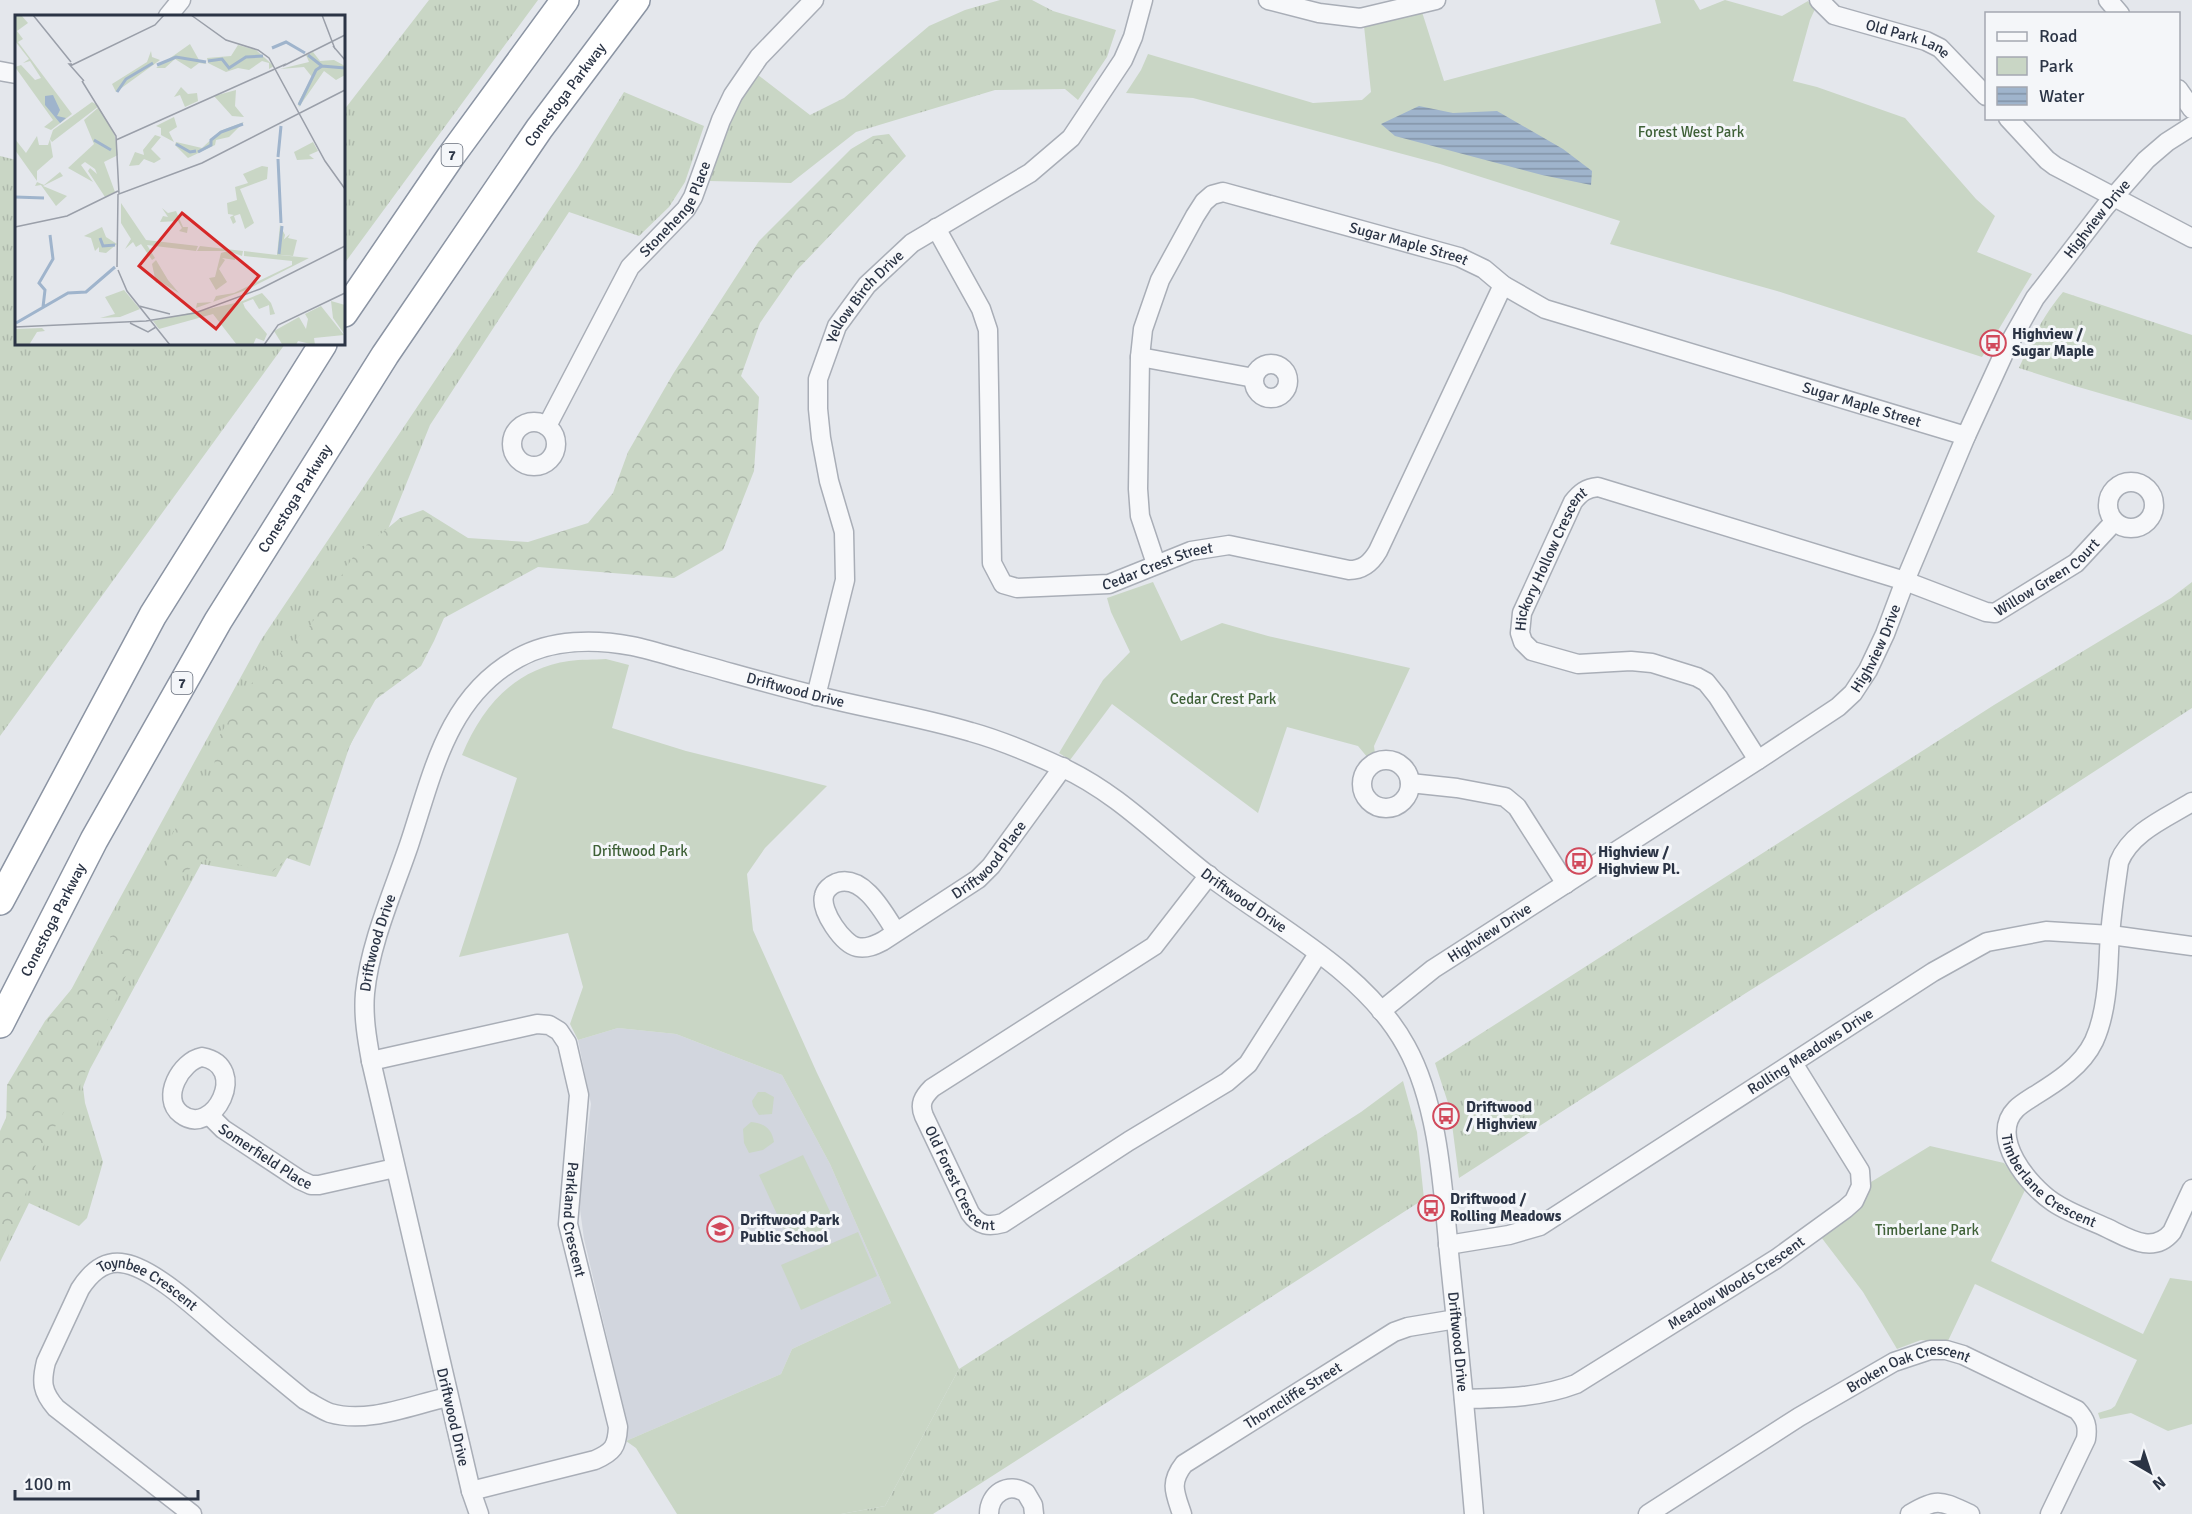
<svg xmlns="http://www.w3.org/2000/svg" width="2192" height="1514" font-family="Signika,sans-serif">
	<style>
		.built { fill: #d2d6de }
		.grass { fill: url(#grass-tufts) }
		.forest { fill: url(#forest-crowns) }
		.park { fill: #c9d6c5 }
		.water { fill: url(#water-rules) }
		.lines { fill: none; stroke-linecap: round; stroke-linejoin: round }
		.minor-casing { stroke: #a9aeb7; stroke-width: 21 }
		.highway-casing { stroke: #8b94a3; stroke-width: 30 }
		.minor { stroke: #f7f8fa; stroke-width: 18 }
		.highway { stroke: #fff; stroke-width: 27 }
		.labels { text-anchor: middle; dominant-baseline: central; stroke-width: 6; stroke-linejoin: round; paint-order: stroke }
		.shield { fill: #f4f6f9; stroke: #676e7b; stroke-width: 1.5 }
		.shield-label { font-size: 14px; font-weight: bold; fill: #2b3445 }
		.street-label { font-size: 15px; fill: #2b3445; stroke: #f4f6f9 }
		.park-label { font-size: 15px; fill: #3f6138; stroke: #f4f6f9 }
		.poi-label { font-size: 15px; font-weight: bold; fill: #2b3445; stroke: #f4f6f9; text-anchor: start }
		.inset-river { fill: none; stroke: #9fb4cc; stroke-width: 3 }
		.inset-road { fill: none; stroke: #9a9fa9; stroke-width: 1.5 }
		.view { fill: #d62828; fill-opacity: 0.15; stroke: #d62828; stroke-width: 3 }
		.inset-edge { fill: none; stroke: #2b3445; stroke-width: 3 }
	</style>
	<defs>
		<pattern id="grass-tufts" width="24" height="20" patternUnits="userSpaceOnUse" patternTransform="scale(1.5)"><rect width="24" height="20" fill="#c9d6c5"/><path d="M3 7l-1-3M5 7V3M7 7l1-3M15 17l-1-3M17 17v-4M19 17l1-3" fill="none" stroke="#adb8ab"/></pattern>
		<pattern id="forest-crowns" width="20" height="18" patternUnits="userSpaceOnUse" patternTransform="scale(1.5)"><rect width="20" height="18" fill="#c9d6c5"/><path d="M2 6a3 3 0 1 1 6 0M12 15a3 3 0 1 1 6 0" fill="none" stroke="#adb8ab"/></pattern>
		<pattern id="water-rules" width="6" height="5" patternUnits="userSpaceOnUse" patternTransform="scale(1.5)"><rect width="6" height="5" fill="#9fb4cc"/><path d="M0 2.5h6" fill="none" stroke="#8293a7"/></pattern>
	</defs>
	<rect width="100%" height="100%" fill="#e4e7ec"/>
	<path class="built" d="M618,1028l58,6 106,41 48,89 61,139 -99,46 -11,25 -155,67 2,-14 -44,-188 -5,-37 12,-98 -13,-64z"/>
	<path class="grass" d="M429,0h109l-194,264v-154z
		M1000,0h32l21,11 63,19 -9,27 -29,43 -13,-11 -70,1 -139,42 -65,51 -82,-2c13,-38 24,-74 49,-106l52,40 34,-17 85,-72 36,-16z
		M624,92l80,34 -19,56 -16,25 -30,29 -70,-24 -139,213 -44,109 65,31 -175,312 -75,-13 -111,205 -7,18 2,16 18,59 -16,56 -8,8 -50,-23 -29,59v-131l23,-50 85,-161 153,-280 317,-473z
		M0,156l16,4v184h269l-285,392z
		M2063,292l129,43v85l-117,-34 -56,-18c12,-28 24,-52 44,-76z
		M2192,582v126l-217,141 -229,144 -287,185 -9,-69 -15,-46 559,-358 177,-107z
		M1403,1081l14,51 7,67 -491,315h-92l44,-8 74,-137 402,-257z"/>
	<path class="forest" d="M889,134l17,22 -110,115 -36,52 -19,53 18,21 -5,74 -31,79 -49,28 -136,-11 -94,51 -10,23 -13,25 -53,39 -19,43 -39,118 -23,-8 -17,16 -59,-18 -26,16 -18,2v-30l25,-46 20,-18 6,-42 39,-63 53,-49 43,-69 47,-39 23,-8 45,28 60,4 60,-19 25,-30 15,-41 45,-78 86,-133 92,-92 22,-13z
		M137,927l-10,46 -48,114 -38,63 -14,40 -27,65v-114l6,-13 1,-43 38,-64 40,-48 30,-41z"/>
	<path class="park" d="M1655,0h39l6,10 25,-10 57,16 26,-15 7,8 -5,11 -17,61 24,6 88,31 71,81 19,17 -18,36 55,22 -50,83 -205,-66 -167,-47 10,-23 -180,-57 -247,-66 -67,-5 15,-23 7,-16 165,49 49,-3 9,-8 -7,-66 30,-6 28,-8 22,69 217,-58z
		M1153,582l28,59 41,-18 46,13 142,32 -36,78 1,8 -7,4 -10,-12 -71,-19 -29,86 -146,-109 -42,56 -11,-7 44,-73 27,-28 -19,-40 -4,-14z
		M606,659l23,6 -17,63 74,23 141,35 -62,62 -18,26 6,56 64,143 142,296 -74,137 -44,8h-164l-41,-66 -10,-7 155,-67 11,-25 99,-46 -61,-139 -48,-89 -106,-41 -58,-6 -40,12 -8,-16 13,-37 -15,-54 -109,24 58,-179 -55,-23c20,-48 52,-86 107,-94 12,-2 25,-1 37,-2z
		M758,1092h7l9,5 -2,17 -13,1 -6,-9 -1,-5z
		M751,1122c13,1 21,7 23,20l-11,8 -14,3 -5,-10 -1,-14z
		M1930,1146l74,17 21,27 -34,71 152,73 27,-56 22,3v143l-24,7 -37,-18 -31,6 -2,-6 13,-4 4,-3 22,-46 -162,-76 -28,59 -26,-3 -24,9 -34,-57 -42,-55 42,-36 8,-19z
		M803,1155l33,69 -45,21 -32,-70z
		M858,1232l19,44 -76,34 -20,-45z"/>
	<path class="water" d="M1419,106l34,7 44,-2 66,38 29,22 -1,14 -49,-10 -147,-39 -14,-12z"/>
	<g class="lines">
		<g class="minor-casing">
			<g id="minor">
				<path d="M1268,0l51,13 41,5 76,-18"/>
				<path id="s1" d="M1819,0l15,15 92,26 14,7 46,48"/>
				<path d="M2108,0l12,14"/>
				<path d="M168,16l13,-16"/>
				<path d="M0,71l16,3"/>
				<path d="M2178,89l14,20"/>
				<path d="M2008,118l39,42 8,6 137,72"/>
				<path id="s2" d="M936,228l45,81 7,21 4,233 11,21 14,4 92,-4 82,-33 38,-6 120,25c14,0 22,-7 29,-19l125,-266"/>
				<path d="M1140,357l114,21"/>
				<circle cx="1271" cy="381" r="17"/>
				<circle cx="534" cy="444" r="22"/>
				<path id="s3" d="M547,426l83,-159 56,-58 7,-12 28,-77 12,-25 26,-38 55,-57"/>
				<circle cx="2131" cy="505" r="23"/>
				<path id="s4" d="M1156,564l-16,-48 -2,-27 2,-132 3,-28 17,-49 35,-64 9,-14 8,-7 11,-3 236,65 25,12 19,16 42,24 421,127"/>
				<path id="s5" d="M816,696l29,-116 -1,-48 -15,-51 -8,-43 -3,-29v-30l19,-53 30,-41 45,-42 118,-70 41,-35 52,-78 10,-23 10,-37"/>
				<circle cx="1386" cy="784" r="24"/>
				<path id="s6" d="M1758,760l-40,-63 -12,-15 -9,-5 -45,-14 -21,-2 -53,3 -46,-13 -9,-9 -3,-9 2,-20 51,-111c7,-9 13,-14 25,-15l307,94 81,31 9,1 81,-50 38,-41"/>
				<path d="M1410,783l47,5 48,9 12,10 49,77"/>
				<path id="s7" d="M2192,802c-26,16 -61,30 -73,60 -4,29 -9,60 -10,90 -1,28 -3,63 -15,89 -12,25 -37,41 -60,55 -6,4 -13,8 -18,13 -28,28 13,77 37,93 16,11 37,18 54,26 21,10 46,27 65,4l20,-43"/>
				<path id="s8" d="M1209,875l-55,71 -222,142c-9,9 -13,16 -8,28l46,97c9,13 19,14 33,10l126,-82 98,-59 21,-18 70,-110"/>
				<path id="s9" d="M896,932c-12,-19 -33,-59 -60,-49 -5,2 -11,7 -12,13 -4,15 19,48 33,51 10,2 18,-2 26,-6l95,-62 13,-13 72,-99"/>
				<path id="s10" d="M1381,1011l52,-42 325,-209 80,-53 15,-14 15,-23 17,-36 20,-53 61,-145 39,-85 30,-53 70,-91 41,-47 21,-18 25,-16"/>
				<path d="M202,1057c49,9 11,82 -21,57 -21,-16 0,-53 21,-57z"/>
				<path id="s11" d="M371,1061l166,-37 12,1 10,6 8,12 12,52 -11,129 50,203c-1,20 -5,25 -23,33l-124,31"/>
				<path id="s12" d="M210,1116l13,13 77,51 11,5h8l76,-17"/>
				<path id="s13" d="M1448,1245l61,-10 31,-9 393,-254 54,-30 59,-11 65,4 81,11"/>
				<path id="s14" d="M1464,1399c38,-1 75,-1 112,-15l200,-125 69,-50 9,-8 7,-15 -1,-15 -67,-108"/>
				<path id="s15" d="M192,1514l-136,-106c-14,-16 -15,-26 -10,-46l34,-73c9,-14 22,-28 41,-26 32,3 81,51 106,72 26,22 52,44 78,65 8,4 17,10 25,13 38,11 81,-8 118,-16"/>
				<path id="s16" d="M479,1514l-8,-23 -100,-430c-4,-22 -8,-45 -6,-68 5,-50 28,-101 44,-148 24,-72 38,-148 109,-187 34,-19 77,-19 114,-12 19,4 38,10 56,15 41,11 81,23 122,33 53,14 108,22 161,38 29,8 62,22 90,35 56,25 100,72 148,109 66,50 156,95 197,170 34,61 37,148 44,217 9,84 17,167 24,251"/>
				<path d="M989,1514c0,-20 19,-33 37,-21l7,12 1,9"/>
				<path id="s17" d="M1182,1514c-7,-21 -13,-31 2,-50l210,-132 14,-5 48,-8"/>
				<path id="s18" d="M1648,1514l151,-97 95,-55 36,-12h16l17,5 114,55c9,10 11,16 9,29l-36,75"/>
				<path d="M1910,1514c28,-17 31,-13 60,0"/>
			</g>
		</g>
		<g class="highway-casing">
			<g id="highway">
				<path d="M344,313l107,-157 114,-156"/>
				<path d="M0,901l153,-286 170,-271"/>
				<path id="s19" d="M0,1024l94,-184 124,-219 167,-266 154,-226 97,-129"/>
			</g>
		</g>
		<use href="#minor" class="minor"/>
		<use href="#highway" class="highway"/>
	</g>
	<defs>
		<g id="bus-ring" transform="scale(1.35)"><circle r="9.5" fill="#f4f6f9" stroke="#d1495b" stroke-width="1.5"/><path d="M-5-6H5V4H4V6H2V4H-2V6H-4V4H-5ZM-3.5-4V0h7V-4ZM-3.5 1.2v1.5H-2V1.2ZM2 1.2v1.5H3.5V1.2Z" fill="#d1495b"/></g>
		<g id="school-ring" transform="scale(1.35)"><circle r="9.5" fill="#f4f6f9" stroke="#d1495b" stroke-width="1.5"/><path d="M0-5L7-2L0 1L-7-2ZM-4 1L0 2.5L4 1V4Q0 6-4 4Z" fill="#d1495b"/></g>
	</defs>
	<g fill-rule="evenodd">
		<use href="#bus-ring" x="1993" y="343"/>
		<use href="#bus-ring" x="1579" y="861"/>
		<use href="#bus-ring" x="1446" y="1116"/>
		<use href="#bus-ring" x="1431" y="1208"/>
		<use href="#school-ring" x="720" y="1229"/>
	</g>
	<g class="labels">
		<g class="shield">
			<rect x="441.5" y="144" width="21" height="22" rx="4.5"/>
			<rect x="171.5" y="672" width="21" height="22" rx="4.5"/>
		</g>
		<g class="shield-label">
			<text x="452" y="155">7</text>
			<text x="182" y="683">7</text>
		</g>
		<g class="street-label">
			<text stroke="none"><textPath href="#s1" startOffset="99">Old Park Lane</textPath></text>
			<text stroke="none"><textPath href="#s19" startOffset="1089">Conestoga Parkway</textPath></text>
			<text stroke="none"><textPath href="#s3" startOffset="254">Stonehenge Place</textPath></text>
			<text stroke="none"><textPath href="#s10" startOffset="1106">Highview Drive</textPath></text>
			<text stroke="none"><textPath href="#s4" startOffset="594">Sugar Maple Street</textPath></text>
			<text stroke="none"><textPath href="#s5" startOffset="420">Yellow Birch Drive</textPath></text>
			<text stroke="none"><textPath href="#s4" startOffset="1078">Sugar Maple Street</textPath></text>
			<text stroke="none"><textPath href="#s19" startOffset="603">Conestoga Parkway</textPath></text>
			<text stroke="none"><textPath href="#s6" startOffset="376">Hickory Hollow Crescent</textPath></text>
			<text stroke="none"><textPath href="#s2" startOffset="530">Cedar Crest Street</textPath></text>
			<text stroke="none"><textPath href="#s6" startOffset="948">Willow Green Court</textPath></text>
			<text stroke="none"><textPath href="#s10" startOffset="620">Highview Drive</textPath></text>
			<text stroke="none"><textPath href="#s16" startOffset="1198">Driftwood Drive</textPath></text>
			<text stroke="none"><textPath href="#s9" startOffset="328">Driftwood Place</textPath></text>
			<text stroke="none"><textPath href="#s16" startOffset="1702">Driftwood Drive</textPath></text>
			<text stroke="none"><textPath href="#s19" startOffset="117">Conestoga Parkway</textPath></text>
			<text stroke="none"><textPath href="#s10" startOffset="134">Highview Drive</textPath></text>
			<text stroke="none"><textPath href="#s16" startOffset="586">Driftwood Drive</textPath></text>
			<text stroke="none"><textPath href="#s13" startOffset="416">Rolling Meadows Drive</textPath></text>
			<text stroke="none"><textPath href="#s12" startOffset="69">Somerfield Place</textPath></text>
			<text stroke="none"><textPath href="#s8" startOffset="459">Old Forest Crescent</textPath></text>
			<text stroke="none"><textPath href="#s7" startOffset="476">Timberlane Crescent</textPath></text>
			<text stroke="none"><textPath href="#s11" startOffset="387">Parkland Crescent</textPath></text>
			<text stroke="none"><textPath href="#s14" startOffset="303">Meadow Woods Crescent</textPath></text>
			<text stroke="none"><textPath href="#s15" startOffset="386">Toynbee Crescent</textPath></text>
			<text stroke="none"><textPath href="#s16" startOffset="2224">Driftwood Drive</textPath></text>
			<text stroke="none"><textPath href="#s18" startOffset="302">Broken Oak Crescent</textPath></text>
			<text stroke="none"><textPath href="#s17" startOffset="182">Thorncliffe Street</textPath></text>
			<text transform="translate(453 1417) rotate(77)">Driftwood Drive</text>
		</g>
		<g class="park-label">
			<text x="1691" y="132">Forest West Park</text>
			<text x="1223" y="699">Cedar Crest Park</text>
			<text x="640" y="851">Driftwood Park</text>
			<text x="1927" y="1230">Timberlane Park</text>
		</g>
		<g class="poi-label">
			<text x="2012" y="334">Highview /<tspan x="2012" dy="17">Sugar Maple</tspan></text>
			<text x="1598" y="852">Highview /<tspan x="1598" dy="17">Highview Pl.</tspan></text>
			<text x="1466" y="1107">Driftwood<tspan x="1466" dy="17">/ Highview</tspan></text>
			<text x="1450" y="1199">Driftwood /<tspan x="1450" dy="17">Rolling Meadows</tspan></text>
			<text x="740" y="1220">Driftwood Park<tspan x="740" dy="17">Public School</tspan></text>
		</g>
	</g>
	<g transform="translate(15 15)">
		<rect width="330" height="330" fill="#e4e7ec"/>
		<path d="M0,0h6l7,8 -11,8 6,8 -5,3 54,72 -21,16 -7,-3 9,-7 -38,-53 6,-2 14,15 6,-2 -11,-17 -7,2 6,-4 -14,-18zM136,36l1,6 8,3 -44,32 -4,-8 35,-22zM77,87l7,4 -47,36 -2,-3 3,18 -16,14v10l-22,-31v-11l11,14 11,-17 2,9h9l5,-15zM84,92l16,29 3,19 -14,7 11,30 -10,5 -17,-26 2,-3 7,6 -2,-5 -10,-7 -4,3 12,17 -25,-14 26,-24 -10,-24zM45,157l3,4 -20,10 24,10 -11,10 -15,-21 -6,1 2,-4 7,3zM106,188l25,37 52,6 -2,5 -49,-6 8,13 -3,2 -11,-16 -5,3 -3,-5 -8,7 6,-10 -10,-16zM265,210l5,10 -5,20 29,3 -63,32 -50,18 1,-5 16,-1 3,-6 18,-3 58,-28v-4l-48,-5v-5l33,4zM185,231l43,5 -1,5 -14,-5h-31zM225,287l27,32 -3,7 -8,-3 -3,7h-16l-24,-31 -54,15 -6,-8z" fill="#c9d6c5"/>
		<path d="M223,30l18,5 18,16 -5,3v-6l-7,-2 -13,9 -11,-2 -12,4 -18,-9 -1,-5 24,-2zM159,102l3,10 -8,5 5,10 -13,-7v-7l-5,-2zM229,107l-15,15 -13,3 -1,5 -27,13 -13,-13 1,-3 26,6 18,-17zM87,212l4,10 11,7 -11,9 -7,-1v-5l-4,4 -4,-13 -7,-2zM109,275l16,19 -20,8 -20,1 15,-4 -10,-17zM247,278l9,10 4,11 -5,1 -1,-10 -10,4 -6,-10 -10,4 2,5 -3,-2 -2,-4zM306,291l23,29 -30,3 1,7 -17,-4 -2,4 -14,-1 -8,-13 25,-14 7,12 2,-10 -3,-5zM27,313l3,3 -8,1 -8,13h-14v-16z" fill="#c9d6c5"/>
		<path d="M175,29l9,16 8,4 -8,-1 -8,6 -16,-10 -10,9h-9zM298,37l7,9 14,-1 11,6v9l-9,5 -12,-9 -25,36 -1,-4 14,-26 -8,-10 -24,2 29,-7 -3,-7zM166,72l7,7 9,-1 1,8 -13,6 -5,-12 -6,2zM221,75l-1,16 9,11 -12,-1 -18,-20zM140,120l6,2 -10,12 10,10 -7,4 -10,-4 -5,6 -10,1 6,-14 9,3 -1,-5zM298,127l5,9 -9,4 5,4 -17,1 -3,-8zM247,151l6,1 -1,12 -27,10 14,34 -9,6 -5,-15 -6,2 2,6 -3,2 -3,-7 4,-2 -6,-1 -1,-11 10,-3 -2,-13 13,-4 -5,-9zM147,193l6,5 8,-2 7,16h5l-1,6 -8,-2 3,-3 -4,-7 -18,1 3,-6 5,1zM275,219l-2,4 9,2 -4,16 -13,-1 2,-14zM213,236l7,4v5l-13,-2 3,2 -6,9 8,13 -11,8 -7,-12 6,-1 6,-24zM141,245l12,20 11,13 -20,-12 -3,2 -4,-19zM316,286l14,4v30l-12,-17z" fill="#c9d6c5"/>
		<path d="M38,80l7,15 -3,6 9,2 -6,5 -15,-18v-9z" fill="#9fb4cc"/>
		<path class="inset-river" d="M257,33l14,-6 19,11M293,40l14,11 23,2M193,46l14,-2 7,9 17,-11 17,-1M142,50l19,-8 30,5M102,77l9,-13 27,-16M284,90l17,-35 6,-4M79,125l17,10M161,129l14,8 6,-1M183,137l13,-7v-5l10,-8 22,-8M263,142l3,-31M263,144l3,64M0,182l29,1M85,223l3,8 12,-1M264,239l3,-28M28,292l2,-17 -6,-7 14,-24 -3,-24M1,308l52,-30 18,-1 29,-25"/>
		<path class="inset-road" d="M18,0l38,47M176,0l35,25 32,10 11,8 56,103 20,28M307,0l13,34M318,31l12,14M57,49h-3l15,17M55,51l85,-41 9,-10M268,51l62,-31M67,66l34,55 3,58 83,-31 143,-73M101,125l170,-76M0,212l52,-11 51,-25M102,252l1,-73M103,255l9,21 43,54M124,291l31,8M115,308l18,9 8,-5M0,312l131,-6 49,-8 65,-24 85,-43M249,330l14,-20 67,-32"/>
		<path class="view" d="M167,198l77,63 -43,53 -77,-63z"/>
		<rect width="330" height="330" class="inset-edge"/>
	</g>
	<rect x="1985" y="12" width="195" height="108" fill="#f4f6f9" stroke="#a4a8b1" stroke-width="1.5"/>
	<rect x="1997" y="32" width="30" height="9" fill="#f7f8fa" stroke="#a4a8b1" stroke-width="1.5"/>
	<text x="2039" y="42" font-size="18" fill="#2b3445">Road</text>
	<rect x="1997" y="57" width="30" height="18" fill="#c9d6c5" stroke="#a4a8b1" stroke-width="1.5"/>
	<text x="2039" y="72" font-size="18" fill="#2b3445">Park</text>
	<rect x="1997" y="87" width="30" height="18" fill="url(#water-rules)" stroke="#a4a8b1" stroke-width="1.5"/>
	<text x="2039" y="102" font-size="18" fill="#2b3445">Water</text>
	<g transform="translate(2150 1472) rotate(141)" stroke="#f4f6f9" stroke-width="4.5" paint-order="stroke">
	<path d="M0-4.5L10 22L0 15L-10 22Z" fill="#2b3445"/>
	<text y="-9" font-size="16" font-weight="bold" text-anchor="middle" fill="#2b3445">N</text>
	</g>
	<path d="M15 1490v9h183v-9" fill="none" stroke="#2b3445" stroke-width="3"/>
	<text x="24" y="1490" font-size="18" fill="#2b3445" stroke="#f4f6f9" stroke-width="4.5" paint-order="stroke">100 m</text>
</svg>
